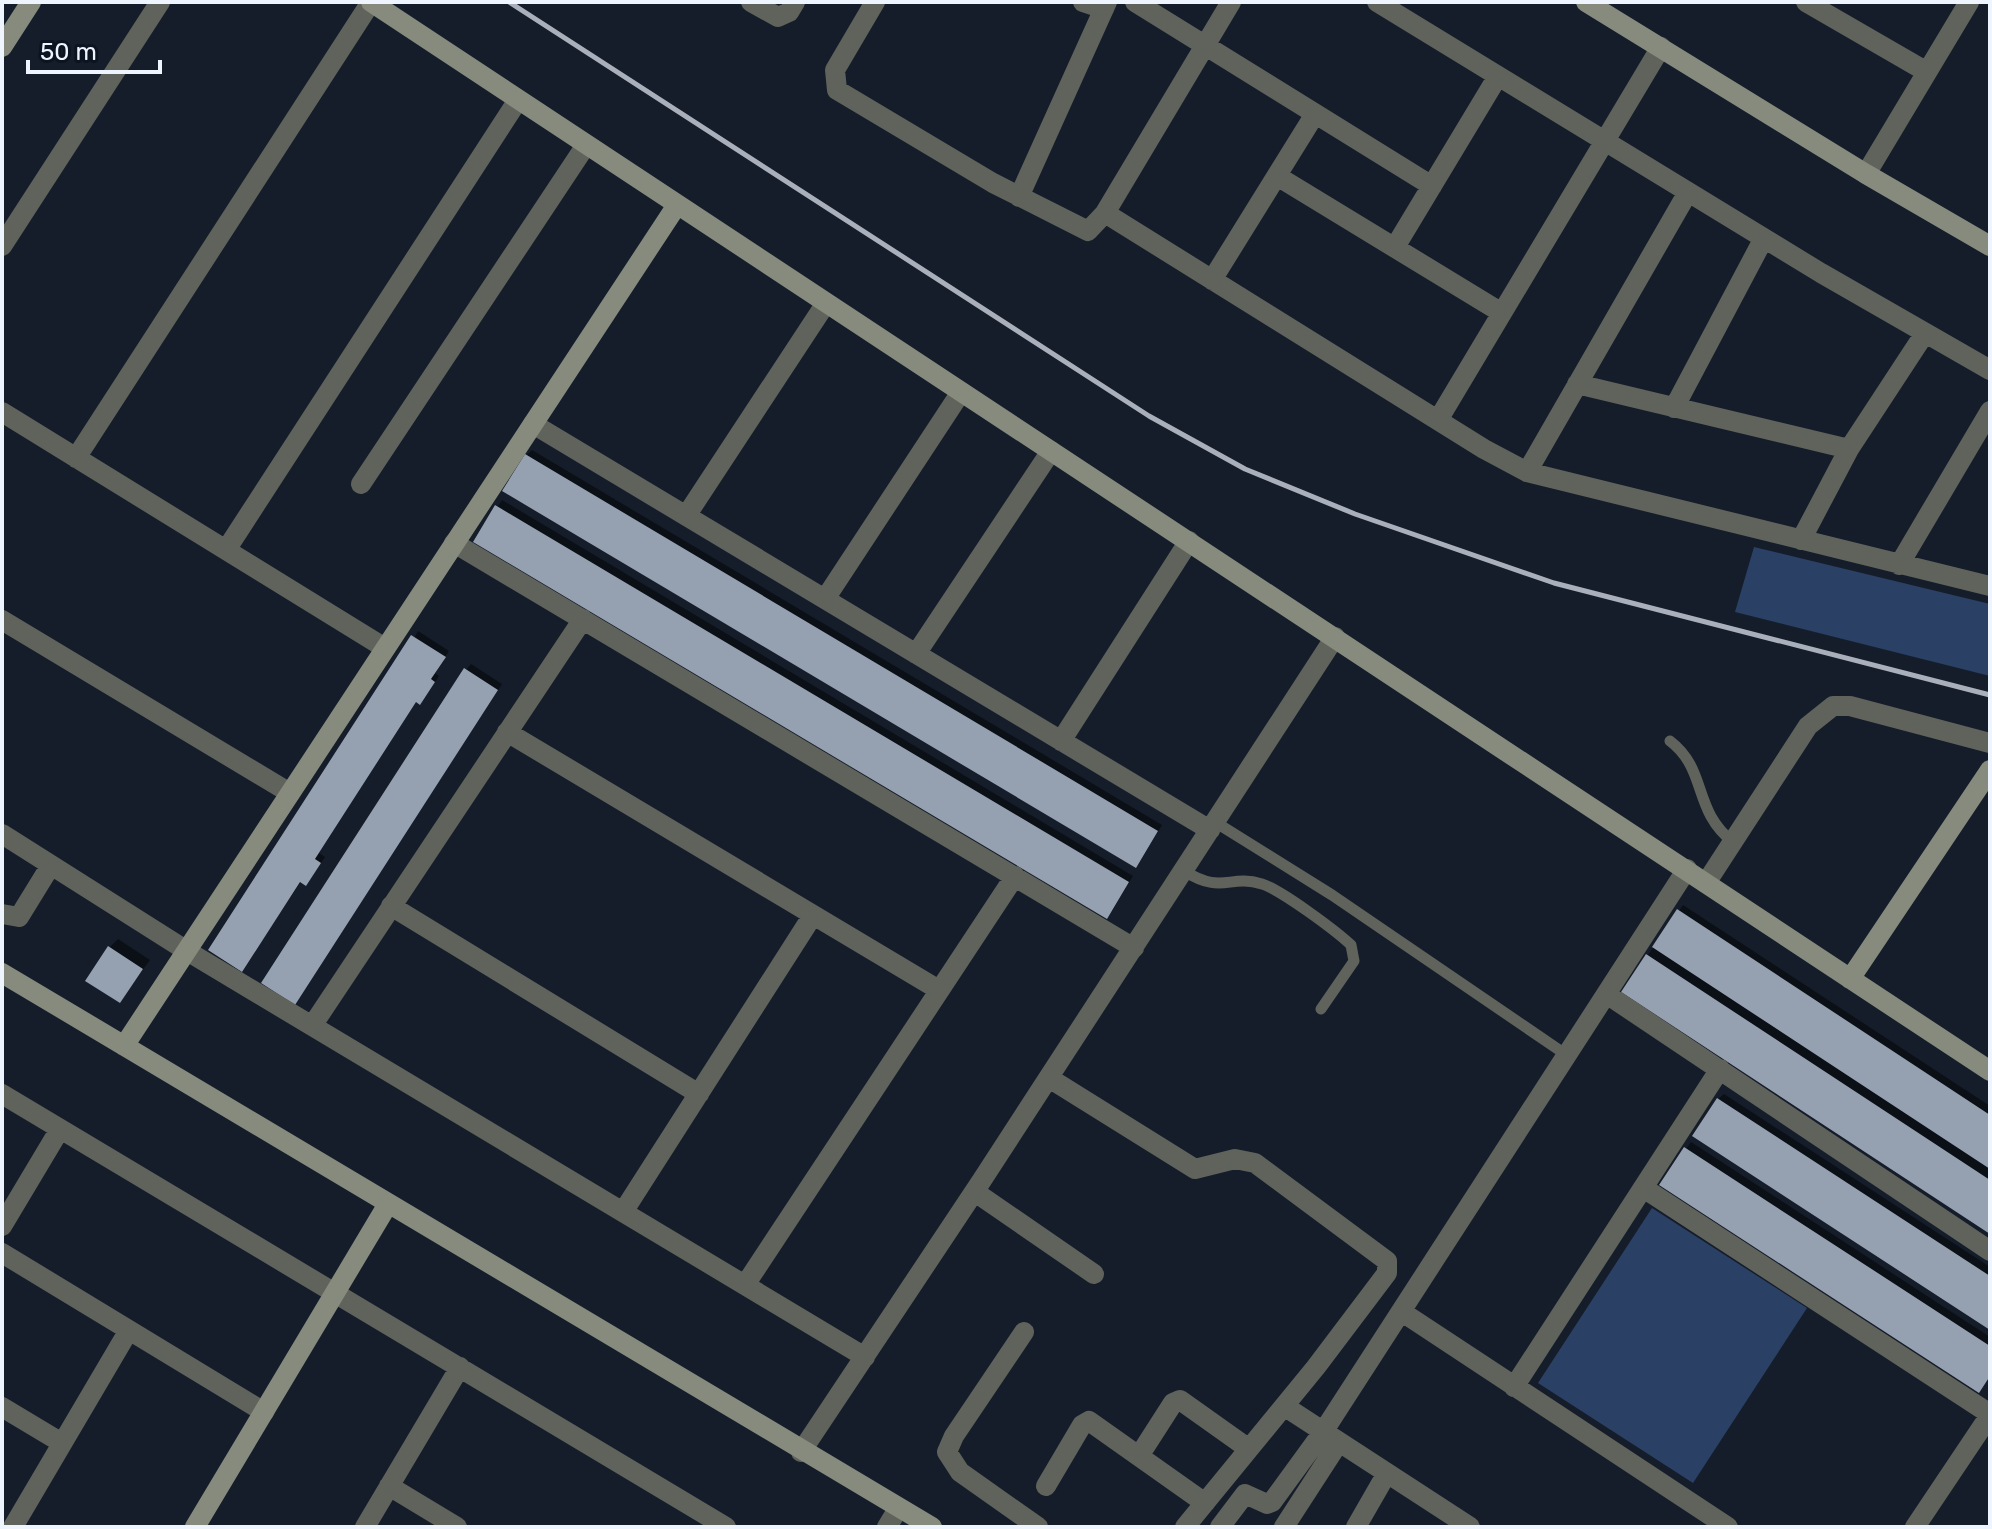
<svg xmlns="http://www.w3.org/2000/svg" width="1992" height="1529" font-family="Rubik,sans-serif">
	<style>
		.green { fill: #2a4065 }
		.shadow { fill: #0007 }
		.building { fill: #95a0b1 }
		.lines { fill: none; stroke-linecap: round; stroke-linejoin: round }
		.lane { stroke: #60635b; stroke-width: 11 }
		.street { stroke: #60635b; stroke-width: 20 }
		.secondary { stroke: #868b7e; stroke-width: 20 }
		.rail { stroke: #aab0bb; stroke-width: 5 }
	</style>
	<rect width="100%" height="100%" fill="#151d2a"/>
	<path class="green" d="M1754,547l236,57v72l-255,-64z
		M1652,1208l155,100 -114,175 -155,-100z"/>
	<path class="shadow" d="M532,450l630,375 -21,35 -5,6 -609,-411z
		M502,500l631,376 -21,35 -636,-370z
		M418,631l31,20 -14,22 4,3 -14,21 -8,3 -98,153 6,4 -14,21 -9,2 -60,90z
		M471,664l31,20 -207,319 171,-333z
		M1683,905l307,201v125l-342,-276z
		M118,939l32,21 -30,41 -11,-53z
		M1724,1094l266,173v61l-272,-229z
		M1691,1142l299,195v38l-328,-191z"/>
	<path class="building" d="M525,454l633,377 -22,37 -634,-377z
		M495,505l634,377 -22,37 -634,-377z
		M411,635l35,22 -15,22 4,3 -15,23 -4,-3 -101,157 6,4 -15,23 -6,-4 -58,90 -34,-22z
		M464,668l34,22 -203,315 -34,-22z
		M1677,909l313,206v54l-338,-222z
		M108,946l35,23 -23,34 -35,-22z
		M1646,954l344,226v54l-369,-242z
		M1717,1098l273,178v54l-298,-194z
		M1684,1147l306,199v30l-11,17 -320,-208z"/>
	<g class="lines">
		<path class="lane" d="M1670,741c38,29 22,69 63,101
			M1215,822l117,73 236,161
			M1184,871c39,24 44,3 78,13 19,6 73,46 89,61l3,16 -33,48"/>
		<path class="street" d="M751,2l27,15 11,-5 6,-10
			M875,2l-40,68 2,20 156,93 95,48 17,-18 126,-211
			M1083,2l21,7
			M1135,2l297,184
			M1377,2l444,271 169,97
			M1806,2l121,70
			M1866,174l103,-172
			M1277,176l225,137
			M1019,197l88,-195
			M1105,213l379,236 43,23 463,114
			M2,246l158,-244
			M1395,247l103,-171
			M1212,280l103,-166
			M1577,384l272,65
			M1674,408l90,-170
			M2,412l383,236
			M1438,420l223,-373
			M533,424l677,406
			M76,458l295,-456
			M1527,472l161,-280
			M361,484l225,-339
			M686,516l140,-213
			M1801,540l48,-91 76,-116
			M454,543l680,405
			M226,550l292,-450
			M1899,565l91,-154
			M825,599l136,-207
			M2,620l288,173
			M916,654l135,-203
			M507,732l432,258
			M1061,741l128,-200
			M2,834l185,117 678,406
			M1706,883l102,-157 25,-20h17l140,37
			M391,906l308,188
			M2,914l17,3 32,-52
			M1608,995l382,256
			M312,1026l271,-407
			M1049,1078l146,91 40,-10 20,4 132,98v12l-71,94 -131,160
			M2,1094l724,433
			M1645,1189l345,225
			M975,1192l119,82
			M623,1212l190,-297
			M2,1226l58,-97
			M2,1253l262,159
			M745,1285l270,-409
			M1402,1312l326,215
			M1024,1332l-70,104 -7,16 13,20 78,55
			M1514,1387l206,-318
			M1284,1406l186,121
			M2,1407l60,36
			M801,1452l181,-272 353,-543
			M1139,1456l34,-53 7,-3 69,49
			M389,1486l68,41
			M1046,1486l36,-61 7,-4 116,82
			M13,1527l116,-197
			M365,1527l95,-160
			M887,1527l11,-18
			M1220,1527l25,-33 22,10 5,-2 51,-70 364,-563
			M1284,1527l55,-85
			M1356,1527l31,-54
			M1915,1527l75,-112"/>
		<path class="secondary" d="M371,2l1619,1069
			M1586,2l280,172 124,72
			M2,47l29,-45
			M2,973l930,554
			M1850,979l140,-209
			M124,1046l553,-841
			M195,1527l193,-323"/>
		<path class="rail" d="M509,2l640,414 96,53 110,45 199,69 436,112"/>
	</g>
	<rect width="1992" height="1529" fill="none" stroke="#eff5fe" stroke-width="8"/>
	<path d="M28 60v12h132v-12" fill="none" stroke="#eff5fe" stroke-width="4"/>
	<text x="40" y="60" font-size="24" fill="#eff5fe" stroke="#0c1421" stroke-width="6" paint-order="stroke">50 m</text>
</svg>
